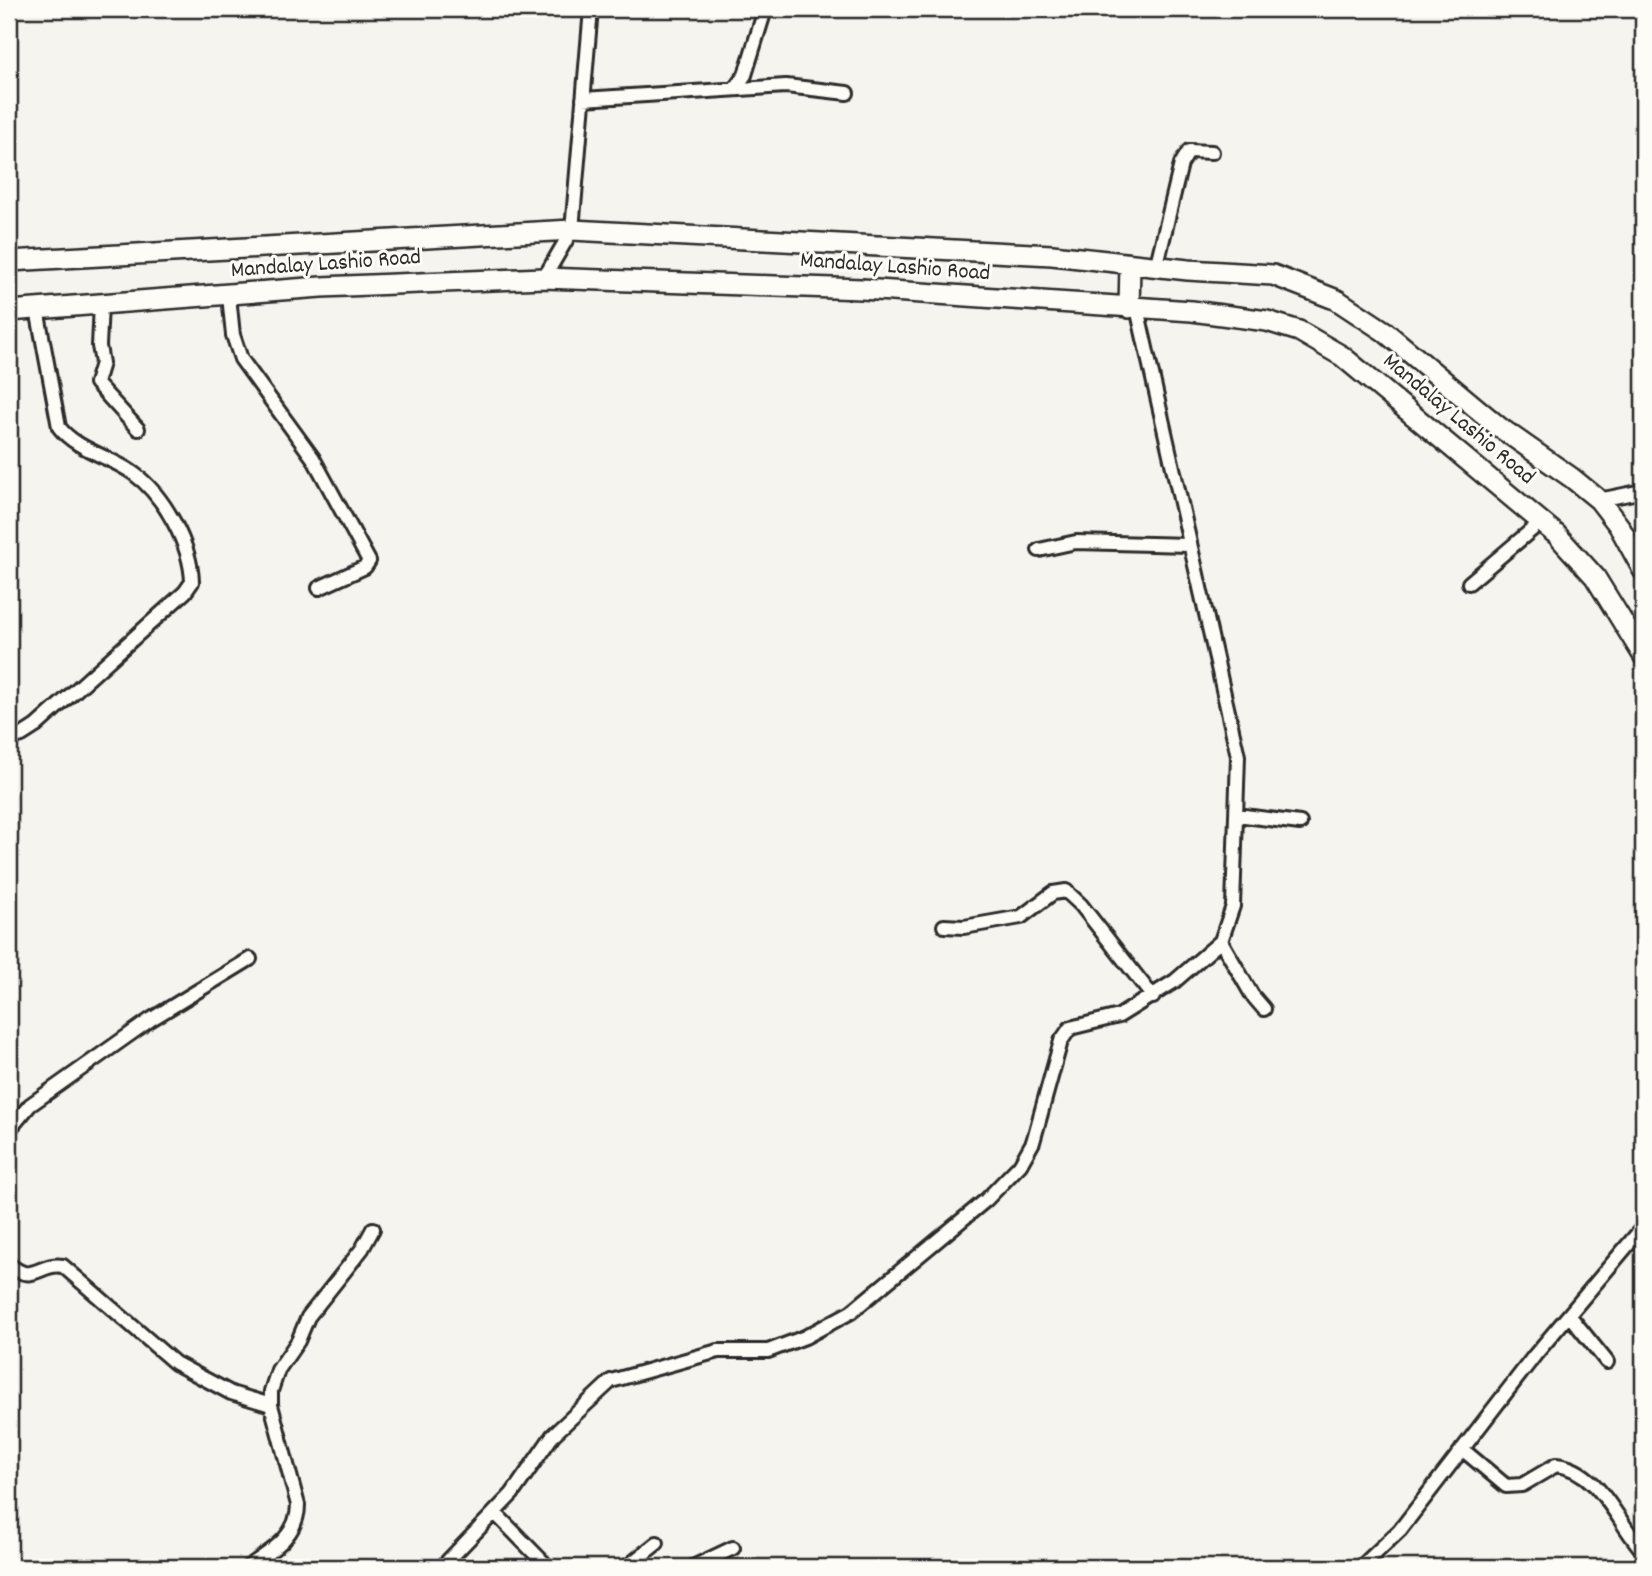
<svg xmlns="http://www.w3.org/2000/svg" width="1652" height="1576" font-family="Dekko,sans-serif">
	<style>
		.lines { fill: none; stroke-linecap: round; stroke-linejoin: round }
		.minor-casing { stroke: #2b2b2b; stroke-width: 18 }
		.highway-casing { stroke: #2b2b2b; stroke-width: 24 }
		.minor { stroke: #fdfcf7; stroke-width: 12 }
		.highway { stroke: #fdfcf7; stroke-width: 19 }
		.labels { text-anchor: middle; dominant-baseline: central; stroke-width: 6; stroke-linejoin: round; paint-order: stroke }
		.street-label { font-size: 23px; fill: #2b2b2b; stroke: #fdfcf7 }
	</style>
	<rect width="100%" height="100%" fill="#f5f4ef"/>
	<filter id="ink" filterUnits="userSpaceOnUse"><feTurbulence type="fractalNoise" baseFrequency=".0143" numOctaves="2"/><feDisplacementMap in="SourceGraphic" scale="14" xChannelSelector="R" yChannelSelector="G"/><feConvolveMatrix kernelMatrix="1 2 1 2 8 2 1 2 1" color-interpolation-filters="sRGB"/></filter>
	<g filter="url(#ink)">
		<g class="lines">
			<g class="minor-casing">
				<path id="minor" d="M735,88l10,-13 19,-62
					M583,99l203,-13 61,7
					M1156,268l25,-104 8,-13 23,1
					M544,278l28,-48 19,-221
					M229,296l4,39 8,24 72,99 56,103 -4,6 -46,21
					M101,304l-2,42 3,17 -6,20 42,46
					M1599,500l44,-9
					M1039,550l37,-8 113,3
					M1469,583l72,-61
					M9,739l13,-4 14,-9 149,-134 7,-10c-1,-37 -28,-87 -59,-109 -22,-16 -58,-24 -74,-46l-22,-118
					M1237,815l63,8
					M944,926l20,1 57,-10 32,-24 13,-2 15,14 72,92
					M1221,941l31,54 12,14
					M9,1130l21,-25 120,-85 100,-61
					M9,1264c24,22 30,-2 54,2l112,97 56,30 40,12
					M1569,1315l38,47
					M1462,1449l44,37 16,-1 34,-20c43,4 61,57 87,86
					M495,1513l53,54
					M248,1567c23,-16 50,-31 50,-62l-27,-100v-14l7,-21 20,-29 10,-24 54,-68 11,-20
					M442,1567l70,-73 41,-59 58,-54 107,-30h50l37,-14 46,-25 135,-112 34,-35 13,-23 28,-101 9,-13 49,-12 56,-35 46,-40 12,-35 5,-150 -101,-448
					M627,1567l30,-24
					M693,1567l40,-19
					M1361,1567l39,-37 135,-175 108,-128"/>
			</g>
			<g class="highway-casing">
				<path id="highway" d="M9,261l563,-31 480,25 136,15 85,5 64,25 47,31 115,96 73,51 27,22 20,26 24,44
					M1129,308l1,-43
					M9,311l312,-24 223,-9 318,11 330,22 75,10 32,10 43,25 215,179 38,42 48,78"/>
			</g>
			<use href="#minor" class="minor"/>
			<use href="#highway" class="highway"/>
		</g>
	</g>
	<g class="labels">
		<g class="street-label">
			<text transform="translate(326 265) rotate(-4)">Mandalay Lashio Road</text>
			<text transform="translate(895 268) rotate(4)">Mandalay Lashio Road</text>
			<text transform="translate(1458 420) rotate(40)">Mandalay Lashio Road</text>
		</g>
	</g>
	<rect width="1652" height="1576" fill="none" stroke="#fdfcf7" stroke-width="35"/>
	<rect x="18" y="18" width="1617" height="1541" fill="none" stroke="#2b2b2b" stroke-width="2.5" filter="url(#ink)"/>
</svg>
